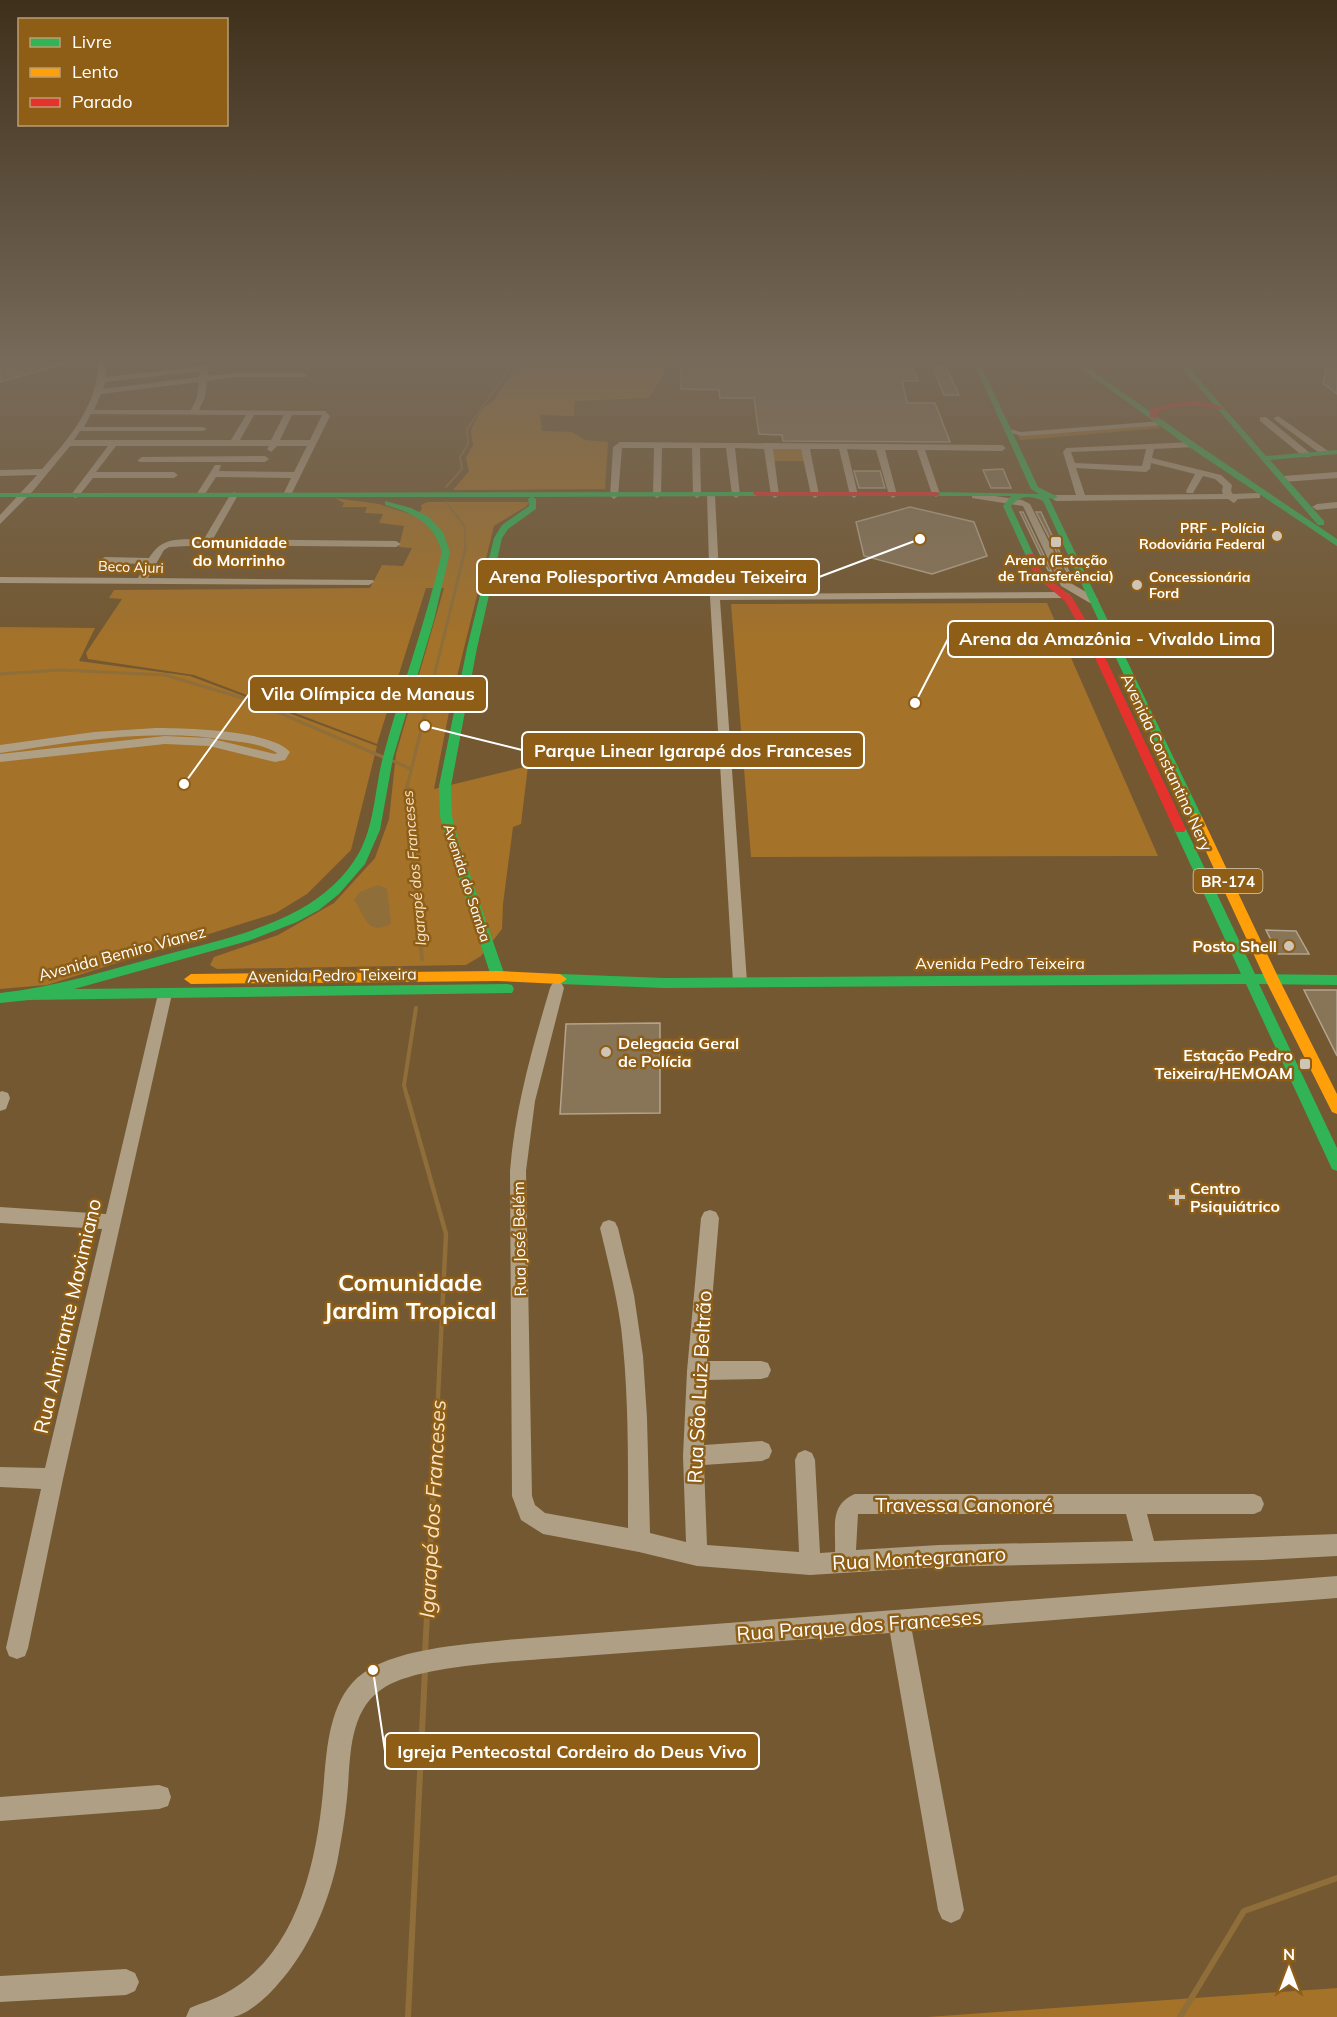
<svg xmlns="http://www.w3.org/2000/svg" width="1337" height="2017" font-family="Mulish,sans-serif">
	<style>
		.green { fill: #a47229 }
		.water { fill: #8f6e3a }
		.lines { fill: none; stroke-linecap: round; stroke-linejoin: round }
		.stream-far4 { stroke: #8f6e3a; stroke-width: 2 }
		.stream-far3 { stroke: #8f6e3a; stroke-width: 3 }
		.stream-far2 { stroke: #8f6e3a; stroke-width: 4 }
		.stream-far1 { stroke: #8f6e3a; stroke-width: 4.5 }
		.stream { stroke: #8f6e3a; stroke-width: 6 }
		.building { fill: #887457; stroke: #b4a48d; stroke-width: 1.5 }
		.street { fill: #af9f85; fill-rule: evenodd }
		.fast { fill: #30b455; fill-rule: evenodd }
		.slow { fill: #ff9f0a; fill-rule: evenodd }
		.jam { fill: #e5322d; fill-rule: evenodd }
		.poi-dot { fill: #cec5b7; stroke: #8e5e16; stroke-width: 2 }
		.labels { text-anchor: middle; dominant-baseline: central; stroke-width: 5; stroke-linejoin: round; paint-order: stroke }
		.far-poi-label { font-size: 14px; font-weight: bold; fill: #fff; stroke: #8e5e16; text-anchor: end }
		.far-street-label { font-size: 14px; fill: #fff; stroke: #8e5e16 }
		.far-water-label { font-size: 15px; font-style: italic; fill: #f9e4c6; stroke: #8e5e16 }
		.shield { fill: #8e5e16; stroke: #ddcfb9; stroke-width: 1.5 }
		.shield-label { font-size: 15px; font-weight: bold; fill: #fff }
		.far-quarter-label { font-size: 16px; font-weight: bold; fill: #fff; stroke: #8e5e16 }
		.street-label { font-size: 16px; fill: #fff; stroke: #8e5e16 }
		.poi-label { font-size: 16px; font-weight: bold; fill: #fff; stroke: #8e5e16; text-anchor: end }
		.near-street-label { font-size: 20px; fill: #fff; stroke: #8e5e16 }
		.near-water-label { font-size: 21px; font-style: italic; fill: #f9e4c6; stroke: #8e5e16 }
		.near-quarter-label { font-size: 24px; font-weight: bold; fill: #fff; stroke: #8e5e16 }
		.leader { fill: none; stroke: #fff; stroke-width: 2 }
		.callout-dot { fill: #fff; stroke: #8e5e16; stroke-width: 2 }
		.callout { fill: #8e5e16; stroke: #fff; stroke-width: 2 }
		.callout-label { font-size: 18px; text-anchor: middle; font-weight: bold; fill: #fff }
	</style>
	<rect width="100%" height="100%" fill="#735831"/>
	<path class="green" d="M520,361h151l-22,37 -74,3 -1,15 -34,-1 2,16 30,1 13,8 23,2 -3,47 -152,1 16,-19 -3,-13 7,-13 -2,-15 11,-21 12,-9z
		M1153,424l9,4 -142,12 -2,-5z
		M767,445h36l4,16h-37z
		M335,498l44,6 37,12 6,-7 -1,-4 6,-3h101l-1,4 -33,20 -42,171 -18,92 94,-23 -7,58 -8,3 -10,77 -1,25 -21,27 -15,9 -249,4 -7,-4 4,-8 64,-22 56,-32 41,-45 14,-39 7,-65 48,-166h-18l-49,156 -183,-69 -106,-16 -2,-6 36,-54 -13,-1 5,-8 256,-2 12,-23 21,1 9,-18 -13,-1 5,-21 -25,-3 4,-9 -18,-1 2,-6h-25l2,-4z
		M1047,603l111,253 -407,1 -20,-253z
		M0,627l95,1 -16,33 111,15 187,70 -26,104 -44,44 -31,19 -229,72 -47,4z
		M1337,1988v29h-410z"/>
	<path class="water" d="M378,885l9,4 4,35c-26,12 -24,-7 -37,-24l6,-8z"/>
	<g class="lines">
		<path class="stream-far4" d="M446,487l16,-18 -2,-12 8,-13 -1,-15 48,-68
			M446,502l19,25v20"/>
		<path class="stream-far3" d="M0,674l60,-4 105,5 84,25 134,57
			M393,761l18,8
			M407,787l59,-241"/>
		<path class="stream-far2" d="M407,785l15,174
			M407,1097l-3,-12 12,-77"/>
		<path class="stream-far1" d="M407,1096l39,138 -13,265"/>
		<path class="stream" d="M425,1654l8,-157
			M408,2017l17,-346
			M1180,2017l64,-106 93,-33"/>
	</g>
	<path class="building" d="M0,361h62l1,3 -63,18z
		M688,361h220l10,20h-16l5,22h28l15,39 -167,-1 -1,-6 -23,-1 -5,-36h-34l-1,-8 -38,-1v-26h7z
		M933,367h13l13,28h-15z
		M1337,369v25l-14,-11 3,-13z
		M1003,469l8,19h-20l-8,-18z
		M854,471h26l5,17h-26z
		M910,507l64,15 13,34 -55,18 -68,-18 -8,-34z
		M1020,512h3l29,60 -4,-2z
		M1036,512h5l28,60h-2z
		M1266,930l30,1 13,23h-31z
		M1304,990h33v66z
		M660,1023v90l-100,1 6,-90z"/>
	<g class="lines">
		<path class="street" d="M98,361h8v16l99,-11 4,2 -2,8 30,-3h66l4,2 -1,2h-69l-30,4 -2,16 -6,13 126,1 5,5 -40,81 -7,-2 8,-17 -75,-1 -13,20 -7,-2 19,-30h6l-2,6 75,1 13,-26h-30l-6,6 -4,-3 2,-3h-153l-20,26h78l4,3 -4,3h-81l-15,19 -3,1 -4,-3 37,-49h-38l-37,45 -33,33v-9l37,-40 -37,1v-6l42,-1c27,-30 57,-65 56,-108zM200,371l-1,6 -96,12 2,-7zM199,382l-2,15 -6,13h-97l7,-16zM91,414l155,1 -15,25h-157l6,-9h123l4,-2 -4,-2h-119zM254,415h30l-13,25h-31zM292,415h30l-12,25h-30z
			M1278,416l50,35v4h-6l-47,-35 -1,-2z
			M1260,417h6l44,36v4h-6l-44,-36z
			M1162,421h3v4l-144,11 -15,-5 4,-2 11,3z
			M620,442l382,3 4,3 -4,3 -77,-1 15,44 -4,3 -4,-3 -15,-44h-32l12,45 -4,3 -4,-3 -13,-45 -29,-1 11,46 -4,3 -4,-3 -11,-46h-29l9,46 -4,3 -4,-3 -10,-46h-28l6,46 -4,3 -4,-3 -7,-46 -29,-1 5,47 -4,3 -4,-3 -6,-47h-26l1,47 -4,3 -4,-3 -1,-47h-30l-1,47 -4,3 -4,-3 1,-47h-32l-4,48 -4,3 -4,-3 3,-49z
			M1192,442l3,1v4l-41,2 -2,9 69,17 11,10 -1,6 2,3 24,-1 3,1v4l-22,1 -4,4 -6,-4 -172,2 -5,-3 5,-3h20l-13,-43 3,-4zM1146,449l-4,17 -67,-3 -4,-11zM1151,463l44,11 -9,17 1,2h6l10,-17 12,3 8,7 -1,5 1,3 -138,1 -9,-27 70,4 4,-3z
			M142,457l123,-1 4,3 -4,3h-126l-1,-2z
			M1337,472v6l-54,4 -4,-3 4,-3z
			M234,492l4,3 -25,44 183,2 5,3 -5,3 -189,-2 -38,2 -5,3 -16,28 225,2 1,2 -5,3 -369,-2v-6l138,1 8,-14 -41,-1 -5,-3 5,-3 44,1c14,-23 31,-18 55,-19l26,-44z
			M711,492l4,3 5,99 345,-2 5,3 -5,3 -345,2 27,382 -2,4h-10l-2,-4 -23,-385 -3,-102z
			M975,493l47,7 8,4 39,78 29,17v4h-8l-29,-17 -38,-80 -51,-8v-4z
			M1337,502v6l-20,2 -5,-3 5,-3z
			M156,728c29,0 115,2 134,24l-5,8 -10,2 -66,-16 -44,-2 -165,18v-8l165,-18 44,2 66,16 2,-1c-13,-8 -28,-10 -44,-12 -77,-14 -156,0 -233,12v-8l94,-13z
			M557,982l5,2 2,4 -29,113 -9,70 6,325 3,9 10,8 83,15c0,-67 1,-134 -7,-201 -5,-34 -13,-66 -21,-99l3,-6 6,-2 6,2 3,6 16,67 9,61 4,62 3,115 36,9 -3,-86 4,-85 14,-153 3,-6 6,-2 6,2 3,6 -12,143h54l7,2 3,7 -3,7 -7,2 -55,1 -2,65 58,-4 7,3 3,7 -3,7 -7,3 -58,4 3,80 92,7 -4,-92 3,-7 7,-3 7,3 3,7 5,93 15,-1c1,-25 -6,-47 20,-58h399l7,3 3,7 -3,7 -7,3h-107l7,27 183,-7v22l-75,4 -323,7 -129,8 -113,-9 -58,-14 -96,-18 -22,-14 -9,-24 -2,-325c5,-63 22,-122 40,-183l2,-4zM858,1514h268l7,27 -194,4 -83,5z
			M165,988l5,2 2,4 -109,485 -35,169 -3,8 -8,3 -8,-3 -3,-8 35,-159 -41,-2v-20l45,1 57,-239 -102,-6v-16l106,7 52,-220 2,-4z
			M2,1091l6,2 2,5 -4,11 -6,2v-19z
			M1337,1576v22l-425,33 52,279 -4,9 -9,4 -9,-4 -4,-9 -48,-277c-107,8 -213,16 -320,24 -46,4 -148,7 -185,30 -38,23 -34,72 -38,111 -2,21 -6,43 -10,65 -10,44 -29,88 -59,121 -10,12 -29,30 -45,33 -15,0 -32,0 -47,0l4,-9c11,-5 23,-8 34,-14 75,-39 94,-137 100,-214 3,-34 6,-77 33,-102 34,-30 106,-33 149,-38z
			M159,1785l9,3 3,9 -3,9 -9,3 -159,12v-24z
			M126,1969l9,4 4,9 -4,9 -9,4 -126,7v-26z"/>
		<path class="fast" d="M973,361h6l59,126 20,10 -4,2 -5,-1 153,319 -2,3h-8l-2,-3 -147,-316c-13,-6 -23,-6 -32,5l23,50 -4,3 -4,-3 -23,-50 8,-10h-74l-4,-2 4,-2 102,2 -8,-5z
			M1071,361h7l117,82 142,96v7l-148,-99z
			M1176,361h7l83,95 71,-6v4l-67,6 54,61v4h-6z
			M760,492l1,2 -4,2 -224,1 3,2v10l-28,20 -6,9 -25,110 -26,138 1,30 7,27 46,133 -7,5 -7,-5 -44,-133 -7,-27 -1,-30 28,-138 27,-110 8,-13 27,-19 -1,-7 3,-2h-531v-4z
			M385,501l26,7 18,9 14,15 7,20 -16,68 -41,138 -13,72 -15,34 -26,30 -20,16 -22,12 -49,19 -174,48 433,-5 5,1 2,4 -2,4 -483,7 -29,3v-10c57,-6 112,-24 168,-39 40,-11 83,-20 121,-39 25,-12 49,-30 65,-54 21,-30 20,-70 29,-104 18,-69 43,-135 59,-205 -8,-29 -29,-39 -57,-47z
			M1180,825l6,4 69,145 82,1v10l-78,-1 78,164v23l-5,-2 -86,-185 -582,4 -104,-4 -7,-5 7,-5 104,4 577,-4 -67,-145z"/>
		<path class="slow" d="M1196,813l6,4 78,164 57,113v20l-5,-2 -66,-131 -76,-164z
			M498,971l62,3 7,5 -7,5 -62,-3 -307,3 -7,-5 7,-5z"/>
		<path class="jam" d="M1195,401l17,3 12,4 -4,2c-21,-6 -42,-6 -63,2v7l-7,-2v-8l19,-5z
			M754,492h183l4,2 -4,2h-180l-4,-2z
			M1027,554h6l9,19 30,24 23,39 91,193 -2,3h-8l-2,-3 -89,-193 -20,-35 -30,-25 -9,-20z"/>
	</g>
	<linearGradient id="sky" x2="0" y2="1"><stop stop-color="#3f301b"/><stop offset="0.56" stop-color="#776a5a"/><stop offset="1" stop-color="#776a5a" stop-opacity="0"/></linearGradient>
	<rect width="1337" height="643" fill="url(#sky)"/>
	<g class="poi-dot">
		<circle cx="1277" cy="536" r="6"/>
		<rect x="1050" y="536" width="12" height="12" rx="3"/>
		<circle cx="1137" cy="585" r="6"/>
		<circle cx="1289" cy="946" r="6"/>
		<circle cx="606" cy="1052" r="6"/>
		<rect x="1299" y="1058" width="12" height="12" rx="3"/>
		<path d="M1174 1188h6v6h6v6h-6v6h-6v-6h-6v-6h6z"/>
	</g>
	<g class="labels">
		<g class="far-poi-label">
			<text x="1265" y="528">PRF - Polícia<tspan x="1265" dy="16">Rodoviária Federal</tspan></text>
			<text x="1056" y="560" text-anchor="middle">Arena (Estação<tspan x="1056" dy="16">de Transferência)</tspan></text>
			<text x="1149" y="577" text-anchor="start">Concessionária<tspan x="1149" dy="16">Ford</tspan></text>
		</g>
		<g class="far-street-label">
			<text transform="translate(131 567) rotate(2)">Beco Ajuri</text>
			<text transform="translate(467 883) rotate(72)">Avenida do Samba</text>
		</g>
		<g class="far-water-label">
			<text transform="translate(414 868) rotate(-95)">Igarapé dos Franceses</text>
		</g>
		<rect class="shield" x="1193.5" y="869" width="69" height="24" rx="4.5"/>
		<g class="shield-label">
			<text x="1228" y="881">BR-174</text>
		</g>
		<g class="far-quarter-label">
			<text x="239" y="542">Comunidade<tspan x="239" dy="18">do Morrinho</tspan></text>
		</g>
		<g class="street-label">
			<text transform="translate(1167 762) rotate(65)">Avenida Constantino Nery</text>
			<text transform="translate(122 953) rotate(-15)">Avenida Bemiro Vianez</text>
			<text x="1000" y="963">Avenida Pedro Teixeira</text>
			<text transform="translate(332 975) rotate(-1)">Avenida Pedro Teixeira</text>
			<text transform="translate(519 1239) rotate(-91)">Rua José Belém</text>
		</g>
		<g class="poi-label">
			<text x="1277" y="946">Posto Shell</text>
			<text x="618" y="1043" text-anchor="start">Delegacia Geral<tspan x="618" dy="18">de Polícia</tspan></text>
			<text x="1293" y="1055">Estação Pedro<tspan x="1293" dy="18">Teixeira/HEMOAM</tspan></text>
			<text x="1190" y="1188" text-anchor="start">Centro<tspan x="1190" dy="18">Psiquiátrico</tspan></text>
		</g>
		<g class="near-street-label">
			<text transform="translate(67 1316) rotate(-77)">Rua Almirante Maximiano</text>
			<text transform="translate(699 1387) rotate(-87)">Rua São Luiz Beltrão</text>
			<text x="964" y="1504">Travessa Canonoré</text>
			<text transform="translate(919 1558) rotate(-3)">Rua Montegranaro</text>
			<text transform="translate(859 1625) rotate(-4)">Rua Parque dos Franceses</text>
		</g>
		<g class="near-water-label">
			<text transform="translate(432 1509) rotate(-87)">Igarapé dos Franceses</text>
		</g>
		<g class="near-quarter-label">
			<text x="410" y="1282">Comunidade<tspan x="410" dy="28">Jardim Tropical</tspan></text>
		</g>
	</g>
	<path class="leader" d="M920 539L819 577M915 703L948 639M184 784L249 694M425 726L522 750M373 1670L385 1751"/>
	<g class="callout-dot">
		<circle cx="920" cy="539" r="6"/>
		<circle cx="915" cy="703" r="6"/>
		<circle cx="184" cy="784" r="6"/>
		<circle cx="425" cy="726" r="6"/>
		<circle cx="373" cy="1670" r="6"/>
	</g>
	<g class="callout">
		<rect x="477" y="559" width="342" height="36" rx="6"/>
		<rect x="948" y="621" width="325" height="36" rx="6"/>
		<rect x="249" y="676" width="238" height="36" rx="6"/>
		<rect x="522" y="732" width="342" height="36" rx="6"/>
		<rect x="385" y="1733" width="374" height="36" rx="6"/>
	</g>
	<g class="callout-label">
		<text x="648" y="583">Arena Poliesportiva Amadeu Teixeira</text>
		<text x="1110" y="645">Arena da Amazônia - Vivaldo Lima</text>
		<text x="368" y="700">Vila Olímpica de Manaus</text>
		<text x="693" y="757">Parque Linear Igarapé dos Franceses</text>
		<text x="572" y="1758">Igreja Pentecostal Cordeiro do Deus Vivo</text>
	</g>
	<rect x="18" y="18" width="210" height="108" fill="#8e5e16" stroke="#bb9e73" stroke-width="1.5"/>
	<rect x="30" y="38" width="30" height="9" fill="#30b455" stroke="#bb9e73" stroke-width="1.5"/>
	<text x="72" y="48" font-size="18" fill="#ffffff">Livre</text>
	<rect x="30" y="68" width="30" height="9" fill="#ff9f0a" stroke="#bb9e73" stroke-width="1.5"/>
	<text x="72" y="78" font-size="18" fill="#ffffff">Lento</text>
	<rect x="30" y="98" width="30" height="9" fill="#e5322d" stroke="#bb9e73" stroke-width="1.5"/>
	<text x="72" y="108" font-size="18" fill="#ffffff">Parado</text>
	<g transform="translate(1289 1969)" stroke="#8e5e16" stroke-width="4.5" paint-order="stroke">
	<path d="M0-4.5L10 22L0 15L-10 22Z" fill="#ffffff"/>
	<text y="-9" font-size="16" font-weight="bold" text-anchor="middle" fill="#ffffff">N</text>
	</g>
</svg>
